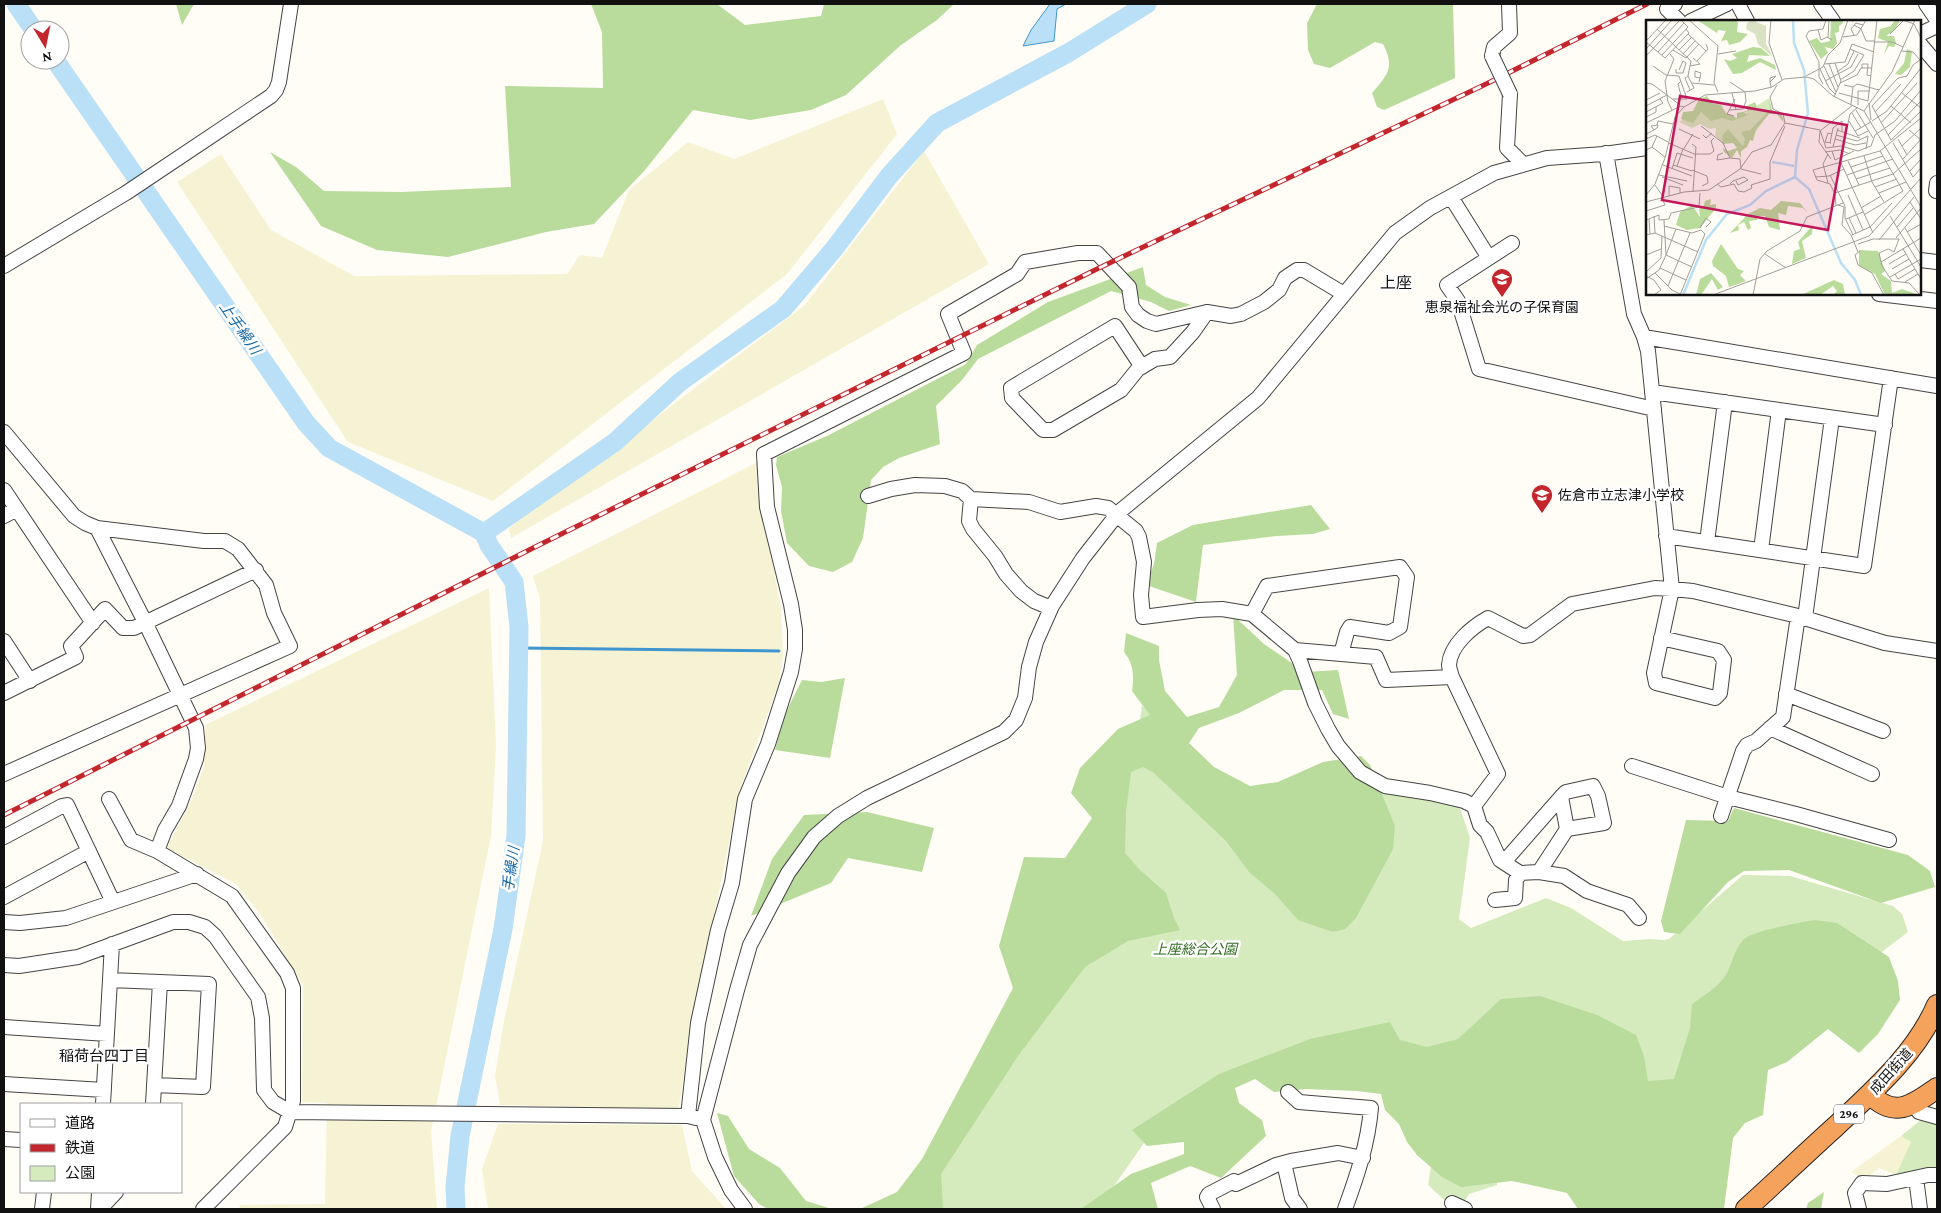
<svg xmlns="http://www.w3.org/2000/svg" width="1941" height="1213" font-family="'Crimson Pro','Noto Sans JP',serif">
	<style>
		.farmland { fill: #f6f3d4 }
		.green { fill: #d5ebbd }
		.forest { fill: #b9dc9c }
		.water { fill: #b9e0f7; stroke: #3f96cf }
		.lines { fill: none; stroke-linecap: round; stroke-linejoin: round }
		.stream { stroke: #3f96cf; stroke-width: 3 }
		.river { stroke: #b9e0f7; stroke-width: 19 }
		.minor-casing { stroke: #444; stroke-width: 16 }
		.highway-casing { stroke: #222; stroke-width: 22 }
		.minor { stroke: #fff; stroke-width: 14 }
		.highway { stroke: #f5a25d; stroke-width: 20 }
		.rail-casing { stroke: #c4262e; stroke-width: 5 }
		.rail { stroke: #fff; stroke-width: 3; stroke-dasharray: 9; stroke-linecap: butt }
		.minor-bridge-casing { stroke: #444; stroke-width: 16; stroke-linecap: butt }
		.minor-bridge { stroke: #fff; stroke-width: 14 }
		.labels { text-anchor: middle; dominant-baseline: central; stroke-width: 5; stroke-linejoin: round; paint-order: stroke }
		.shield { fill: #fff; stroke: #585858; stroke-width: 1 }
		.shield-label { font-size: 12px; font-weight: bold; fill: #111 }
		.poi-label { font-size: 14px; fill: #111; stroke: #fff }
		.park-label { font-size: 14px; font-style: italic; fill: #2f6b1f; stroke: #fff }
		.street-label { font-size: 14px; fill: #111; stroke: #fff }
		.water-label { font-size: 15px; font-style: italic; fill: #1768a6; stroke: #fff }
		.neighbourhood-label { font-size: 15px; fill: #111; stroke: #fff }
		.quarter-label { font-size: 16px; fill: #111; stroke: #fff }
		.inset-river { fill: none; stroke: #b9e0f7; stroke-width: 2.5 }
		.inset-road { fill: none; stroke: #a09f9a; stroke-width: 1 }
		.view { fill: #c2185b; fill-opacity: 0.15; stroke: #c2185b; stroke-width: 2.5 }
		.inset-edge { fill: none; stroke: #111; stroke-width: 2.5 }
	</style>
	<rect width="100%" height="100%" fill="#fffdf5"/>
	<path class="farmland" d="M883,99l14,35 -110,140 -294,227 -145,-59 -171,-260 44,-28 50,76 83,46 213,-2 13,-19 22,3 27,-68 59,-48 46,17z
		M924,151l65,113 -478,274 -2,-10 295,-222z
		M760,461l2,50 19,97 2,48 -4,27 -39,106 -48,233 -13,85 -8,3 -171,-5 -5,-30 9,-54 39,-180 -3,-242 -7,-23z
		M489,588l7,157 -5,91 -60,295 6,78h-198l1,-4 85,-1 2,-101 -25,-1 1,-117 -42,-70 -25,-31 -69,-36 24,-47 13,-34 1,-42z
		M498,1124l184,1 10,46 34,38h-238l-6,-40z
		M1901,1136l11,6 -16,33 -17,-7 -11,9h-7l-10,-5z"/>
	<path class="green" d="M1142,705l65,73 40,40 122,-38 89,22 12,36 -11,81 12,9 75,-30 25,10 52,33 27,-2 14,1 5,-1 74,-64 47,1 103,30 9,8 6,18 -219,167 -191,47 -1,39 -28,9 -9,15h-6l-26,-24 7,-43 -18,-45 -178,-20 -81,46 -60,86h-199l203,-361 -11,-80 27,-39 22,-9z
		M1922,1119l15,2v50l-41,4 15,-33 -10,-6z"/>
	<path class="forest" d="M176,4h18l-12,21z
		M591,4h126l28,21 76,-9 3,-12h130l-17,16 -36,25 -55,50 -35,15 -61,10 -57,-10 -48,60 -51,54 -48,8 -98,25 -71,-7 -56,-24 -51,-74 26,15 28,24 78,1 109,-5 -6,-101 98,2 -1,-56z
		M1317,4h136l2,74 -71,32 -7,-3 -5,-14c16,-18 23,-26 11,-49l-8,-2 -45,26 -16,-4 -6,-14 -1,-27z
		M1143,267l3,18 19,12 26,8 -22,6 -18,-9 -40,-11 -133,68 -16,21 -26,26 4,38 -41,14 -16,9 -12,13 -8,58 -11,24 -19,10 -24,-6 -22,-23 -6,-32 1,-24 -6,-22 1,-8 52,-22 137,-71 11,-19 71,-43z
		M1311,505l19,24 -17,5 -36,2 -74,9 -7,57 -50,-17 8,-21 3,-21 36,-18z
		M1233,615l31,29 41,28 33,-2 11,49 -16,-5 -11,-24h-38l-45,23 -40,15 -10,15 25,24 36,19 28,-4 45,-20 38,-6 9,9 25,61 -2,23 -37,69 -11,11 -12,3 -35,-12 -23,-26 -26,-22 -23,-31 -72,-68 -11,-6 -12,5 -5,40 -1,41 15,17 26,23 8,25 6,12 -52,11 -43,26 -67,89 -77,118 2,35h-83l37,-17 25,-33 91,-171 -14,-42 25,-89 41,1 27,-40 -21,-25 9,-25 38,-39 32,-14 -18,-24c2,-14 2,-27 -8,-39l2,-19 33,13v14l6,31 22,26 32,-10 18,-32z
		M845,678l-15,80 -55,-8 9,-34 18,-36 19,2z
		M1734,808l174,47 22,16 5,16 -54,16 -92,-33 -45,1 -16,11 -48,52 -16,-2 -3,-11 25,-101 42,1z
		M867,812l67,16 -12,44 -74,-14 -17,25 -80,33 21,-57 32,-44z
		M1815,920l22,3 52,34 9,24 2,19 -22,34 -19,19 -31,-24 -41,33 -19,8 -5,45 -18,8 -12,15 -9,71h-146l-11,-16 -55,-12 -51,6 -19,-10 -25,-22 -10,-13 -8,-18 -14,-14 -4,-16 -24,-3 -51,-2 -32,3 -19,-13 -20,9 4,15 23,17 4,16 -45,42 -31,-12 -39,17 7,26h-77l50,-35 53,-20v-12l-37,4 -15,-16 87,-56 91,-35 80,-17 10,18 27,7 31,-8 43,-40 39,-3 57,19 39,20 8,21 4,25 26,-2 16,-51 2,-24c11,-8 28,-18 35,-31 6,-12 7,-23 17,-34 8,-8 58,-17 71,-19z
		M717,1113l11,3 21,33 31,19 26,33 26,8h-64l-9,-5 -25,-28z
		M1824,1192l-3,17h-15l2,-6z"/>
	<path class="water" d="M1050,4h16l-9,5 -3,32 -31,5 8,-16z"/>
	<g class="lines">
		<path class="stream" d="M519,648l260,3"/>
		<path class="river" d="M16,4l18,26
			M55,60l251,363 23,25 155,85
			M484,533l131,-91 65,-60 103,-73 51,-60 55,-73 48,-53 131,-70 79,-49
			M456,1209l-1,-22 5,-51 43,-207 13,-93 3,-209 -5,-45 -25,-37 -5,-12"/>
		<g class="minor-casing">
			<path id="minor" d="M1675,4l-8,5 12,12
				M1738,4l9,17
				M1821,4l12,17
				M1926,4l11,16
				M1691,21l36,-17
				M1920,34l17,-8
				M1920,44l17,20
				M1492,56l2,-9 16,-14 -1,-29
				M1510,94l-3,54 16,16
				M1606,153l28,161 10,23 4,14 24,238 -18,84 2,10 59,15 5,-5 4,-33 -6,-9 -57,-13
				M1936,191l1,-8
				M1451,197l38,61
				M1512,243l-65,42 11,16 21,68 175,40
				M1920,260l17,2
				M4,266l122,-73 145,-97 5,-6 3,-8 12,-78
				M1879,294l58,7
				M1644,337l293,49
				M1142,367l-27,-41 -104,62 1,10 31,32h10l68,-40 17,-21 17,-10 15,-2 23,-25 14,-20
				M1652,392l233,33
				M4,432l70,84 11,7 12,5 107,13h21l13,8 28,36 8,28 16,33 -286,128
				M4,490l89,133
				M868,496l23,-7 24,-4 30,1 17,5 9,8 58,3 31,10 36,-6 12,2 28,23 3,6 5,25 -3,33 2,22 55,-7 24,-1 30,5 43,36 5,11 15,42 13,26 10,17 22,26 25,14 45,7 34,8 10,5 6,19 7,7 13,28 20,13 19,-1 25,4 23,15 41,14 11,13
				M971,499l-2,22 4,8 22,27 11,18 15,17 13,10 17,7
				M4,516l13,-7
				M97,528l48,94 51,106 2,20 -2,11 -17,47 -14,24 -8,21
				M1666,536l198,30 27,-188
				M1707,542l18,-140
				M1761,550l18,-140
				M1252,614l15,-28 133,-19 7,10 -7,50 -11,6 -39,-6 -3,5 -6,22
				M1805,618l27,-200
				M4,641l26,40
				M1295,650l81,7 10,23 66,-3
				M4,693l72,-36 -5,-11 34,-37 18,19h11l122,-58
				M1786,694l97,37
				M1770,728l102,46
				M1632,766l96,31 68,17 93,26
				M109,799l22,41 26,11 75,45 55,77 6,15v113l-8,26 -82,82
				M1474,806l24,-32 -46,-97c-1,-4 -3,-9 -3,-12 1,-20 23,-38 39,-47l35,18 7,-1 42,-31 83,-16 17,1 21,2 105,25 87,27 52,8
				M1721,816l22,-65 4,-6 9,-4 27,-24 15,-101
				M4,837l58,-31 5,-1 46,97
				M1504,862l57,-65 5,-5 27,-6 5,10 6,27 -37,6 -6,-32
				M1539,872l28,-43
				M4,897l85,-46
				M1495,900l20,-2 1,-18 4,-7
				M4,922l16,1 46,-5 131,-44
				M4,965l15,1 59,-9 95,-35h16l16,5 10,9 43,61 4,21 2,72 9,12 17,10 398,4 8,2
				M110,980l99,4 -6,103 -49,-2
				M4,1027l103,7
				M4,1084l100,6
				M1288,1092l11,10 72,6c-3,36 -14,68 -26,101
				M103,1104l9,-160
				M153,1104l7,-122
				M1914,1105l5,7 18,5
				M688,1116l10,-93 20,-93 14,-47 13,-84 23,-55 23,-72 4,-23v-19l-4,-26 -24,-97 -3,-53 200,-101 -16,-39 69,-40 8,-12 53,-9h19l32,34 3,20 6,8 9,6 9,3 51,-12 24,4 10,-2 23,-12 15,-12 6,-12 12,-8h7l40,24
				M4,1139l17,1
				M1284,1163l8,35 8,11
				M1916,1178l4,31
				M1452,1203l13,6
				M42,1209l2,-17
				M98,1209l1,-17
				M100,1209l16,-17
				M745,1209l-14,-19 -16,-33 -12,-37 34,-130 13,-45 38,-72 26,-36 24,-21 29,-18 137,-66 12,-12 9,-22 4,-31 7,-25 16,-36 31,-48 36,-46 139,-114 137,-165 35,-25 64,-35 53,-15 57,-4 43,-6
				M1213,1209l-6,-12 2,-3 25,-13 2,3 40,-19 15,-4 47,-8 25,5
				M1859,1209l-4,-16 7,-10 25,1 41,-9h9"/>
		</g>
		<g class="highway-casing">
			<path id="highway" d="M1870,1094c25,26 44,10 67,-6
				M1746,1209c30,-27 59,-55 89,-82 38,-36 81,-73 102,-122"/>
		</g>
		<use href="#minor" class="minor"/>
		<use href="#highway" class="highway"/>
		<g class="rail-casing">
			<path id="rail" d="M4,815l527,-266 568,-281 385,-183 163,-81"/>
		</g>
		<use href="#rail" class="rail"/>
		<g class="minor-bridge-casing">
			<path id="minor-bridge" d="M1492,56l18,38"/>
		</g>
		<use href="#minor-bridge" class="minor-bridge"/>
	</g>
	<defs>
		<g id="school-pin" transform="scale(1.125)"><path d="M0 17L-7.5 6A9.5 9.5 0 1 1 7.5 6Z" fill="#c4262e" stroke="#fff"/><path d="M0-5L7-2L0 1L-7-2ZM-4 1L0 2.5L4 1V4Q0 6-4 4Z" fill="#fff"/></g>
	</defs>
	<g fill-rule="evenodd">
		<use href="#school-pin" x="1502" y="279"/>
		<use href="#school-pin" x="1542" y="495"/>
	</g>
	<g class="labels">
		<rect class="shield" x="1834" y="1104.5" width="30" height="19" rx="4"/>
		<g class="shield-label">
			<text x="1849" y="1114">296</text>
		</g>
		<g class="poi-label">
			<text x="1502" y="307">恵泉福祉会光の子保育園</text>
			<text x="1558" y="495" text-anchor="start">佐倉市立志津小学校</text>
		</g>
		<g class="park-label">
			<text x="1195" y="949">上座総合公園</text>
		</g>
		<g class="street-label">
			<text transform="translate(1891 1071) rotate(-48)">成田街道</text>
		</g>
		<g class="water-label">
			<text transform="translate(240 328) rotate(55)">上手繰川</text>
			<text transform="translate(511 869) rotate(-82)">手繰川</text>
		</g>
		<g class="neighbourhood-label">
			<text x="104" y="1056">稲荷台四丁目</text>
		</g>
		<g class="quarter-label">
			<text x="1396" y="282">上座</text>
		</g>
	</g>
	<g transform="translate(1646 20)">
		<rect width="275" height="275" fill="#fffdf5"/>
		<path d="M123,78l3,11 -31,43 -8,-12 -9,4 -9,-9 1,-7 -7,1 -9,-5 -8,4 -13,-6 30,-20 8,6 4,-5 3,15h14z" fill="#d5ebbd"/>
		<path d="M51,0h37l4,2 -1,10 11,2 -8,8 -11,3 -2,-5 -6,1 5,-10 -8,-1 -1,3zM185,0h12v3l-4,3v6l-4,1 2,10 -4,6 -8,-2 3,6 -7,6 -12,-18 8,-3 4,5 9,-2zM249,0h5l-5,10 -9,6h8l2,7 -2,4 -5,-1 -5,8 4,-12 -10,-4 2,-9 11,-3zM107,27l8,1 9,8 -21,-1 -2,7 13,-4 15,7 1,5 -16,-8 -18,11 -9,1 -9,-15 6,2 7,-3 -5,-4zM261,29l5,2 -2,16 -9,8 -6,-1 9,-11zM61,76l5,7 9,2 5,8 11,5v-5l10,-2v-5l8,-4 2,5 -13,6 4,2 -16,6 -10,-3 -11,3 -10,-9 -8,11 -12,-4 2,-7 10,-1 6,-12zM123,79l3,11 10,5 2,8 -7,-9h-8l-13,15 -3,12 -3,-1 -3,7 -6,4v7l-4,-8 -5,8 -8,-6 -1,-4 5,3 9,-3 -4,-5 -10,1 -1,-8 6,-7 15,17 2,-7 -4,-7 9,-2 15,-15 5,-6zM65,179l-1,6 6,-1v4l-16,20 -13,2 -11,-5 4,-13 12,-7 8,12 -1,-9h4l2,-7zM135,181l19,2 8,10 -5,-5 -15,-2 -2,9 -8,-2 2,17 -11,-3 -4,-11h-7l-1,4 -8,1 2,7 -3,2 -4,-8 -6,3 1,5 -9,3 18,-19 12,-6 11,2zM167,205l-1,9 -10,7 4,17 -14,6 2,-13 6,-2 -2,-7zM75,224l17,25 6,2 -4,4 6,6 -17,6 -3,-11 -13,-10 -1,-5zM213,230l19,1 7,20 -4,3 10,7 1,12 10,-4 17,6h-34l-10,-21 -16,-8zM65,253l12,14 -5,3 -6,-11 -11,16h-5l4,-16zM188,260l9,4 2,11h-12l4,-4 -4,-5 -13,9h-19z" fill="#b9dc9c"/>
		<path d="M106,0l14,6v18l7,13 -15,-13 -3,-10 -9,-5 1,-6z" fill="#d9e3c4"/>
		<path class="inset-river" d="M147,0l1,23 10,27 4,43 -11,37 -2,27M126,142l22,4M149,157l14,12 32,74 14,17 6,15M37,275l23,-55 21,-26 23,-9 16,-14 29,-14"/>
		<path class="inset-road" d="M43,0l29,26 -4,37 4,9M125,0l-2,23 13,37M257,0l11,4 7,14M208,5l7,4 5,12h8M11,9l34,32 -3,15 6,12 -7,4M172,10l3,10 6,-3 5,3M42,14l18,17M244,14l14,-14M208,15l-3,-6 5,-6 7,2M197,17l14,-2 9,-15M182,18l1,-18M0,21l20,-21M0,22l19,16 24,-25 -3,-4M228,22h18l11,5M0,29l26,-29M204,29l14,6 -10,16M27,30l13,8 13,-14M33,30l13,-13M256,31l11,1 7,8M12,32l26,-29M24,34l4,5 -9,22 3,21 4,8M37,34l12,-13M72,34l18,-3M16,35l26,-28 -7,-7M0,36l34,-36M275,39l-8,6 -6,11 -9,2 -26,28 19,34 30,-29M51,41l11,-12 -2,-5M179,44l20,-2 7,-18 22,8M183,44l9,23M7,46l13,9 13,1 8,23h-14M44,46l10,-2 -7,-6M178,46l12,26M216,48v-4h6l-1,11 4,1M30,49v4h7l3,-10 -3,-2 -4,9M174,49l9,19 6,6M191,52l11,-8 6,-13M42,56l-3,2 5,12M160,56l17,-9 5,-12 12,-12 8,-23 5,1M194,60l14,-9M35,61l-3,3 4,15M179,61l26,-14 7,-13M53,62l1,-4 1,-5 -6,-2v6l5,1M124,62l6,-6 -6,2v4l1,5M0,63l6,1 15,11M46,63l22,2M194,63l17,-8 4,-7h11M177,64l-4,-7v-15l-13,-26 3,-5 14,-2 3,-9M198,65l9,2 -2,17M207,67l4,-3 22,6M86,73l4,17M193,73l29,8M256,73l19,15M188,77l7,-16 -6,-18M0,80l14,-7M222,81l9,-81M223,83l2,17M212,85v-14h12M0,86l21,-11 13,10M245,86l20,17M83,90l14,-1 3,-8 -1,-9 -15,-10M210,90l17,28M218,91l57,96M0,92l17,-9 -3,-4M229,92l26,-28M206,93l9,15M88,96l-7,-2 8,-15M0,97l10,-5v-5M203,101l9,15 10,-5M226,101l15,-10 34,-43M0,103l35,-17 3,1M139,103l35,7 6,18 15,-2 17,5 13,-5 4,-11 20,-14 26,-31M235,103l36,-40M11,105l1,-4 15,3M55,106l22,17 7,15 10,1 1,10 20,5M33,109l21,10M191,110l23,8M263,110l12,10M209,111l16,-9M0,114l8,-4 3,-2 1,-3 -7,1 3,4M190,115l21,6 11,-5 -2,13M242,115l33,-34M199,117l5,-23 8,-7M60,118l-3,-3 3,3 6,-5M0,119l9,-4 13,7M189,119l20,6 11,-2M252,119l9,16M23,123l25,11h16l4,-3 -3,-10 3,-3M184,123l3,-15 9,-7v10M185,123l-6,-1 3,-9 4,1M247,123l20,34 8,-9M46,124l4,3 -3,45M256,126l19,-18M6,127l13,10M187,127l5,-19M0,130l6,-3 5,-11M37,130l10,-16M186,131l3,9 19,-9M179,132l15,-2 10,4M77,133l-5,2 -1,5 13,-2M182,134l-5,10 5,19M218,136l8,26 12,20M185,139l-12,-17 1,-11 33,-26M257,139l18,-20M202,141l11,24M195,143l32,70M17,145l29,11M27,145l19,6M31,146l6,-17M205,147l32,-11M26,149l5,-16 16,5M46,150l15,6 1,7 -6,3M264,151l11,-12M13,155l28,6M184,155l15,31v12l8,17M201,155l46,-16M16,157l21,8M169,157l14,-1 15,-7M210,159l34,-11M71,164l4,3 13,-3 4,7 6,1 8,-4 -1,-3 19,-6v-17l15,-36M84,164l3,-3 11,-4 4,3 -10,5 -2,-4M9,165l9,13M229,167l22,-8M189,173l58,-19 28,-25M233,173l27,-11M0,175l9,-11 10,-26 10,-41 9,-10 21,-12 50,-4 17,-4 12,-8 22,-2 8,2 19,17 31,15 28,-39 23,-52M202,175l15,35M23,176v-10l11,2v5M0,182l38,-10 25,-2 31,-21 12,-17 19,-7 14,-22 -2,-9 -10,-5 -3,-12 7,-12M264,182l11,17M192,185l6,2 -2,18 9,10 7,17M190,186l-1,-12 -5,-10 -13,-4 -4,-10 67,-19 41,-33M215,188l20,-12M0,191l19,-6 -3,-7M218,195l39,-24 -23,-40M8,196l1,17M244,196l31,51M203,198l7,15M3,199l1,15M200,199l17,-7M0,200l13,-5v5l10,-1 2,-6 28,-6 1,-14M18,206l28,7 9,-3 4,4 -25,61M251,207l17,-20M54,208l6,-10 5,4 -5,5M259,208l16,27M30,209l-10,26 26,12M261,212l14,-8M0,215l9,-2 43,19M206,215l18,-8 22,-24M250,218l25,-30M233,220l35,-43M212,224l15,-5h26l-5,13 -6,-3 -9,4 3,13 10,15 17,2 11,12M257,229l18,30M214,231l-5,4 3,10 14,8 12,22M119,234l21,14M0,235l15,-6M235,242l40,-24M243,244l17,-10M14,248l26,12M246,249l17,-10M0,252l15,-14 1,-22M9,253l17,17 8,4M249,254l3,5 17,-10M0,256l8,4 7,10 -7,5M244,257l31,-18M0,259l13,-9 7,-15 -2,-35M259,262l13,-8M22,266l22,-53M67,275l156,-59 52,-58M107,275l7,-36 7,-8 33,-20 7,-14 36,-14"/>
		<path class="view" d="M34,76l167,29 -19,105 -166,-30z"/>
		<rect width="275" height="275" class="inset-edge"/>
	</g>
	<rect width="1941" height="1213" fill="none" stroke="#111111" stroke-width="10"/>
	<rect x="20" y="1103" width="162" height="90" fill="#ffffff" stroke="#a0a0a0"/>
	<rect x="30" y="1119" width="25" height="8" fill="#ffffff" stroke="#a0a0a0"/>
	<text x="65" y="1128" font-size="15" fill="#111111">道路</text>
	<rect x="30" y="1144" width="25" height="8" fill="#c4262e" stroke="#a0a0a0"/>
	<text x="65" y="1153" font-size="15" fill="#111111">鉄道</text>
	<rect x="30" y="1166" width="25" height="15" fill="#d5ebbd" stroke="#a0a0a0"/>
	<text x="65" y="1178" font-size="15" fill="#111111">公園</text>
	<g transform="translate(45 45) rotate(170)"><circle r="24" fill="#ffffff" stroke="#a0a0a0"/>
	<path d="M0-4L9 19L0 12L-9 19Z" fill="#c4262e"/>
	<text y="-8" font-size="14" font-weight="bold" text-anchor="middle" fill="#111111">N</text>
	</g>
</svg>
